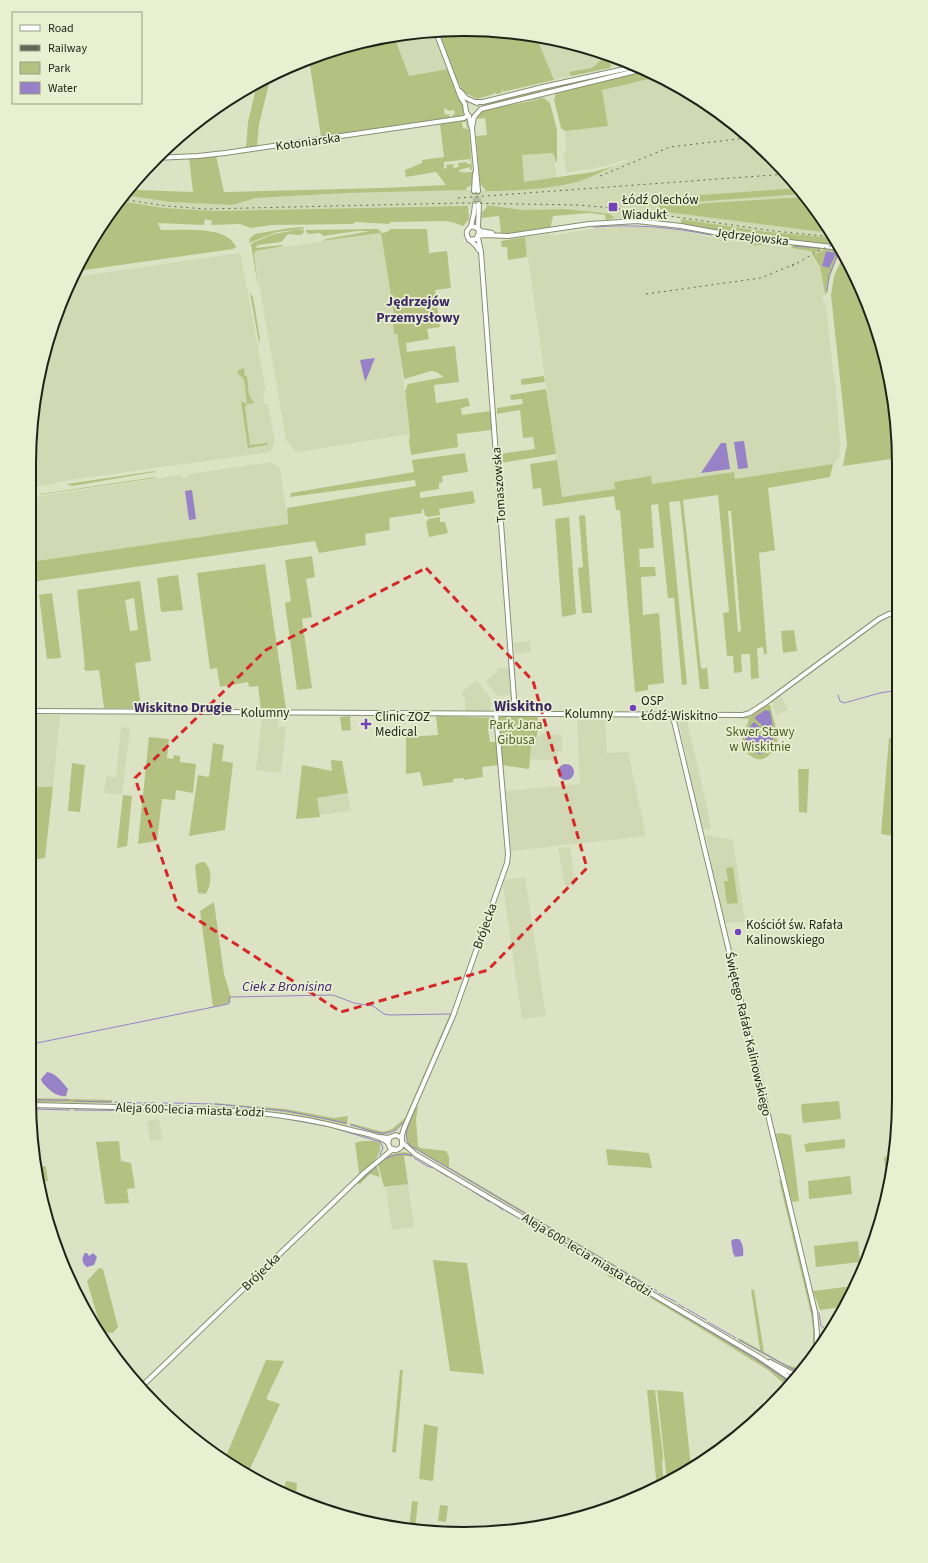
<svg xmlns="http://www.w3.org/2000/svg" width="928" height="1563" font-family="'Source Sans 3',sans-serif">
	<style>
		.built { fill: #d0d8b4 }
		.green { fill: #b5c181; fill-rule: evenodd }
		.water { fill: #9782c8 }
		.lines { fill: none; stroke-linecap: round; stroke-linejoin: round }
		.stream { stroke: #9782c8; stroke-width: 1 }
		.secondary-tunnel { stroke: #b6bca2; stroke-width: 4; stroke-dasharray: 4 2; stroke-linecap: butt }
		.secondary-casing { stroke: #888e72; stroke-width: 6 }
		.secondary { stroke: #fff; stroke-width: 4 }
		.rail { stroke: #636856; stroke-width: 1; stroke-dasharray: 2 4; stroke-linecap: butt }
		.marked { fill: none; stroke: #d62828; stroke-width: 3; stroke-dasharray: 8 5; stroke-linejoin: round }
		.poi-dot { fill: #7142ba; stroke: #e9f0d2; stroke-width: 1.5 }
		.labels { text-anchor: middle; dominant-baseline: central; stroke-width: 3.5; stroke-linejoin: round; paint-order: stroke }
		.street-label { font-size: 13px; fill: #1f2217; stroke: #e9f0d2 }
		.poi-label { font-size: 13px; fill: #1f2217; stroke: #e9f0d2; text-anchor: start }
		.park-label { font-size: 13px; fill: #535c24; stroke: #e9f0d2 }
		.neighbourhood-label { font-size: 14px; font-weight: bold; fill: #3d2863; stroke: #e9f0d2 }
		.water-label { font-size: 14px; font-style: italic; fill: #401f71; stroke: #e9f0d2 }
		.quarter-label { font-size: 15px; font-weight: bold; fill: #3d2863; stroke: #e9f0d2 }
		.rim { fill: none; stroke: #1f2217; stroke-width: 2 }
	</style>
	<rect width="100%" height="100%" fill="#dce3c5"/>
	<path class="built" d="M433,32l15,37 -39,7 -15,-37 10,-4z
		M536,36l13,1 80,25 -75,18z
		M657,77l49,25 85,75 44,61 -75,-7 -109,-17 -1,5 -35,-1 -5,-4 -25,-3 -21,-2 -41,1 -41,-6h-10l-4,2 -41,2 -211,3 -52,-3 -44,-7 5,-6 45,7 62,3 24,-7 91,-5 120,-3 35,1 42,-4 34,-6 49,-20 -1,-2 -20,7 -40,7 -1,-10 -2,-6 3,-6 -1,-21 43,-4 -6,-36z
		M553,153l4,25 -33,4 -2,-27z
		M634,227l29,1 26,4 20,5 39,5 1,4 16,-2 46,7 9,16 5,28h-3l1,7 3,2 7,65 -1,2 2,4 -1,3 2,1 5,64 -1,14 -6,7 -98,15 -1,-7 -82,12 -1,-8 -37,6 1,7 -53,8 -37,-260 22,-3 10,1 40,-7z
		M381,233l14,88 -2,1 1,12h3l13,100 -114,18 -10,-12 -32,-186 2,-3z
		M239,253l2,3 25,135h-3l2,13h3l7,38 -5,10 -201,28 -12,2 -2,2 -25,3v-52l22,-111 23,-47z
		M271,462l9,6 8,56 -258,38v-64l150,-23 2,3 5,-1h2v-3z
		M530,641l1,11 -16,2 -1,-11z
		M498,668h11l1,27 -13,1 -11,-15 12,-10 -1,-2z
		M476,680l15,19 -1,12h-25v-13l-4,-5z
		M780,694l8,16 -13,5 -3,-14z
		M31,715h29l-7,72h-22z
		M686,717l21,89 4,23h-9l-24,-111z
		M262,718h17l-1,8 8,1 -5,46 -25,-3z
		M577,720h28l2,33 21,-1 18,84 -135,15 -5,-60 74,-7z
		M121,727l9,1 -8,67 -18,-2 2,-17 10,2z
		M540,734l22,1v16l-5,1v9l-27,-2 2,-22h8z
		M348,793l3,18 -32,4 -2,-17z
		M706,835l27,5 12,82 -20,1 -13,-56z
		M570,847l5,38 -10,1 -7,-38z
		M525,877l21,139 -24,3 -19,-133 2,-6z
		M159,1119l3,21 -12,1 -3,-20z
		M408,1184l6,43 -22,3 -6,-42z"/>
	<path class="green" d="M464,29l72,7 18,44 -51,12v-2l-2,1 1,2 -6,1 -1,-2 -1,2 -17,5 -14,-7 -13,-27 -13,-33z
		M404,35l-9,4 14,37 39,-7 15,35 1,9 -4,4 -7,2 -1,-4 3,-1 -1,-4 -5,1 -5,-3 1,7 4,-1 2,5 -130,18 -12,-78 70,-22z
		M602,59c6,-1 10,3 8,9l-39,8 -2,-4 23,-4z
		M639,67l3,1 -94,23 -6,-2z
		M646,70l11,7 -55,13 6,36 -43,5 -4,-3 -7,-28 2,-7z
		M271,76l-12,48 -2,23 -11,1 2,-26 9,-38z
		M538,91l8,1 -61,13v-2z
		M539,98h5l6,5 7,27v31l-1,2 -3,-10 -31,2 2,27 69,-10 21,-6c-12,5 -24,12 -37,16 -29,7 -62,9 -92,9v-2l-5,-5 -4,-48 11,-1 -2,-17 -8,1 3,-8 61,-12 -23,3z
		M461,120h5l3,7 -2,1 -1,-6h-4l1,6h-2l8,1 3,41h-2v-3l-11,3v2l7,-1 -5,2 11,-1v13l-6,3 1,2 -120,3 -91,5 -24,7 -62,-3 -45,-7 19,-23v10l-7,3 1,5 55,2 -4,-34 27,-2 8,36 158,-4 64,-3 -10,-13 -30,5 -1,-7 17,-7v-3l22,-3 -4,-33 -52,7zM470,159l1,5h-3l-1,-2 -9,1 1,4 -6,1 1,-4 -8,1 1,3 -3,1v-7z
		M799,188l4,6 -123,9 -1,2 126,-8 26,36 -164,-21 -8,-4 -1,-9 2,-1z
		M120,201l44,7 52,3 252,-5 1,13 -6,7 -11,-4 -8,-1 -53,1 -2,2 -33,-2 -4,2 -80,1 -21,3 -11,-4 -29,1 1,-4 -7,-2 -1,6 -46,-2 3,7c18,0 56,-3 69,9 3,3 5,6 6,8l-3,2 -155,22 24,-49z
		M486,205l37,5 41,-1 21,2 25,3 5,4 -9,2 -1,-5 -16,-2 -36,3 -2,9v2l-46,7 -4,-1 -2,-17 -18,2 1,-6 5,-5z
		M681,219l79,12 75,7 3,4 -8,3 -90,-10 -58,-11 -1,-1z
		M303,227l1,2 -27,3 -28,11 1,-5 5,-4 35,-6z
		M378,229l4,4 5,-1 4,-3h36l2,24 18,-2 4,37 -16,2 5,37 -13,2 2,10 -23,4 1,9 48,-6 4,36 -25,3 2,18 32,-5 2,8 -9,2 1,7 28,-4 2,19 -35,4 1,13 -47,8 -2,-14 1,-7 -5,-43 3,-7 36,-7 -8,-5 -5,-1 -27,8 -7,-45h-3l-1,-12 2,-1 -14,-88 -59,8 4,-2 44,-8h-13l-34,5 -3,-3 -11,1 -3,-2v-2z
		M296,230h8l-1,4 -5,1 -10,-1 -7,8 -23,3 -3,3 27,-3 2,1 -28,5 -2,3 5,38 -8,-47 1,-2 22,-9z
		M720,235l50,7 2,3 -7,-1 -16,2 -1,-4 -31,-4z
		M525,237l2,20 -19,3 -1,-13h-5l-1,-6z
		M794,244l30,4 -11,6 -2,-3 -20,-3z
		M827,248l4,1v2l2,-2 3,1 3,3 -9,23 -3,17 -5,3 3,-2 -5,-27 -7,-12zM826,251l9,2 -1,5 -5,10 -7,-2z
		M844,255l40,96 14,84v23l-55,8 4,-22 -16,-149 3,-19z
		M250,293l3,4 7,42 -1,4z
		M244,368l1,8h2l2,19 5,8 -7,1 -3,-25 -7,-6 2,-3z
		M544,376l1,6 -24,3v-6z
		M546,389l10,65 -56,9v-9l35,-5 -2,-12 -10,1 -3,-28 -23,4v-6l26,-4 -1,-5 -11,1 -1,-5z
		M241,401l6,3 -2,3 5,38 18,-2 -1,2 -19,3z
		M465,453l3,19 -26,4 1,6 -4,1v6l-19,3v6l53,-7 2,12 -36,6 1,6 -13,2v-1h-2l-1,-5 -2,-3v5l-33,5 1,12 -25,4 1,11 -47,8 -4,-12 -284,41 -1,-20 258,-38 -1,-16 129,-22 -1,-6 -125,17 1,-4 123,-21 -2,-12z
		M557,460l5,37 53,-8 -1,-7 37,-6 1,8 82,-12 1,7 98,-15 -3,13 -62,11 7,62 -16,3 8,101h-3l-1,-7 -6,1 2,30 -8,1 -1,-25h-9l1,18 -8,1 -1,-17h-6l-4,-43 6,-1 -11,-117 -35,5 18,168 3,1 3,-2 2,22h-9l-20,-188 -11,1 18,182 -5,1 -8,-87h-6l-10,-94 -7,1 3,43 -15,1 1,18h15l1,9 -15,1 2,38 16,-2 5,70 -16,2v5l-13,2 -15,-182h-4l-2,-14 -71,10 -2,-18 -8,1 -3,-25zM728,511h3l10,120 -3,1z
		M155,471v1l-83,14 -5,-2z
		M156,477v1l-117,17 2,-1z
		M585,515l7,98h-10l-4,-45 5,-1 -4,-51z
		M440,517v5h5l3,11 -19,4 -3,-16h2v-2z
		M569,517l7,97 -14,3 -7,-98z
		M312,556l3,21 -9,2 6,38 -10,2 10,69 -15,2 -12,-87 6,-2 -6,-41z
		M265,564l21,145h-25l-3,-23 -9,1 -1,-5 -28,5 -3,-19 -7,1 -13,-96z
		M178,575l5,35 -22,2 -4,-34z
		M140,581l11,80 -16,2 6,45h-37l-5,-38 -13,1 -3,-4h2l-8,-77zM134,598l4,32 -8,1 -5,-31z
		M52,593l9,65 -14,1 -8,-64z
		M794,630l3,21 -14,2 -2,-22z
		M767,704l3,1 6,23 2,19c-5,2 -8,9 -13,11 -10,5 -18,-5 -25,-12l9,-27 -14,-1 15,-1z
		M503,715l35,1 -1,21h-5l-3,32 -27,-4 -3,-47z
		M350,716l1,14 -9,1 -2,-14z
		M436,716l59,2v10l-7,1 2,13h7l2,23 -17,2 1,10 -19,3v-2l-11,1v3l-30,4 -3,-14 -14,2v-37l32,-2z
		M149,737l20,2 -2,19 6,1 1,-4 6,1v6l16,2 -3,29 -17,-3 -1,10 -13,-1 -5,42 -19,3z
		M889,738h9v109h-6l1,-11 -12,-2z
		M213,743l11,2 -2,16 11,2 -8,67 -36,6 9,-61 11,2z
		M331,760l11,1 6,32 -31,5 3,19 -24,2 6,-54 30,6z
		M72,763l13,2 -5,47 -12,-1z
		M798,769h11l-2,44 -8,-1z
		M37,787h16l-8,71 -13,2v-21z
		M123,795l9,1 -5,50 -10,2z
		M204,862c9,6 8,25 1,32l-7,-1 -3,-27 3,-3z
		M733,867l5,36 -11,1 -3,-23h4l-2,-13z
		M214,902l10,72 7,23 -2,6 -16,4 -13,-96z
		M450,1014l2,1 -47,107 -9,8 -13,5 -33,-10v-2l33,9 9,-3 13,-11z
		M34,1098l78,2v3l-78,-1z
		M839,1101l2,18 -38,4 -2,-15 1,-4z
		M214,1103l72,6 48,9 14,-2 -1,9c-44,-11 -88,-18 -133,-20z
		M416,1104l2,3 -2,12 2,27 2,2 26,3 3,5v11l198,117 -1,2 -236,-140c-10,-13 1,-28 6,-42z
		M214,1106c45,2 90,9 134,20l-72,-14z
		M781,1133l10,2 8,66 -7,1 -17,-68z
		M845,1139v9l-39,4 -2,-7 4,-2z
		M119,1141l2,20 10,2 4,25 -8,1 2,14 -24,1 -9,-62z
		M362,1141h12l6,2c3,11 -11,27 -21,30l-4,-30z
		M409,1147l236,140h-1z
		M606,1149l43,4 3,15 -44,-3z
		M405,1152l8,3 -1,2 -4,-1h-4l4,28 -24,3 -6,-23 14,-10z
		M890,1156l1,8 -4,21 -3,-28z
		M44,1166l2,1 2,14 -9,1 -1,-15z
		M377,1166l3,11 -10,-3 -10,10 -4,-1 20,-18z
		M850,1176l2,18 -43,5 -1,-18z
		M779,1180l3,2 2,8 31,131v23h-2v-15l-2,-15z
		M858,1241l2,21 -44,5 -2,-21z
		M433,1260l34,3 17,111 -34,-3z
		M99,1268l4,1 15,58 -5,6 -11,-1 -15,-51z
		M609,1271l145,85 38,26 -4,4 -1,-2 -1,1 1,-2 -2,-2 -2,2 -15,-13 -81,-50 -63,-38 -15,-5 -3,-4z
		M853,1286l-11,21 -22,3 -7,-19z
		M751,1289l3,1 10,62c12,7 27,19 41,14l7,-21 3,1 -2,10 -11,14 -8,1 -56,-31 1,-2 21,12z
		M266,1360l18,1 -18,38 14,5 -31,67 -8,-1 -17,-9z
		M400,1370h3l-7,83 -4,-1z
		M647,1390h8l8,66 -1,8 2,20 -7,5z
		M657,1390l26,2 8,75 -24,15z
		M424,1424l14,3 -5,54 -14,-2z
		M286,1481l11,2 -1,12 -12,-4z
		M412,1501l6,1 -3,27h-6z
		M440,1505l8,1 -2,16 -8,-1z"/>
	<path class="water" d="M826,251l9,2 -1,5 -5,10 -7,-2z
		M375,358l-9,22 -1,1 -5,-21z
		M744,441l4,27 -10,1 -4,-27z
		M721,443h5l4,26 -29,4z
		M192,490l4,29 -7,1 -4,-29z
		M765,710l5,1 3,17 -10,-2 -8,-7v-2z
		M754,722l6,5 -3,5 2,3 4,1 1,-6h6l3,5v9l-6,7 -7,3 -10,-3 -6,-8 7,-18z
		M558 772a8 8 0 1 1 16 0a8 8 0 1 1-16 0Z
		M47,1072c9,1 15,10 21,17l-2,7c-9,2 -19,-8 -24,-14l-1,-3z
		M734,1239h5c4,4 5,12 4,17l-8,1 -2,-4 -2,-12z
		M85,1253h2l2,3 4,-3 4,4 -3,8 -7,2c-5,-3 -6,-9 -2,-14z"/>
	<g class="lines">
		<path class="stream" d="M594,227c40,-3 77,0 117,8
			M720,237l50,6
			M776,244l12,1
			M794,246l25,2
			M834,251v2
			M827,291l2,-15 8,-20 -2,-1
			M897,690h1
			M838,695l2,6 4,2 36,-10 13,-2
			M32,1044l196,-40 2,-2 -1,-4 2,-1 102,-2 21,8 19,3 11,8 6,1 60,-1
			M35,1100h35
			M74,1101l37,1
			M115,1102l26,1
			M144,1103h11
			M163,1103h8
			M174,1103l38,1
			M215,1104l72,7 59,12
			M415,1108c-3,11 -15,28 -4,38l235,139
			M33,1109l37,1
			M74,1110l95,1
			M177,1111h28
			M293,1120l38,7 49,15 3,5 -3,8
			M351,1125c14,3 31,13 45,5 2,-2 5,-5 7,-7
			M414,1158l13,8 7,2
			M385,1159c8,-4 19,-7 27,-3
			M379,1164l2,-1
			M437,1170l11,7
			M451,1178l18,11
			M357,1183l19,-16
			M472,1191l18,11
			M493,1203l10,7
			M506,1211l13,7
			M521,1220l34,20
			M558,1241l20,12
			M581,1255l7,4
			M590,1260l14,9
			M609,1271l142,85 40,27
			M648,1286l9,5
			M659,1293l17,9
			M678,1304l7,4
			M811,1308l3,10
			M687,1309l19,11
			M819,1313l2,13 3,2
			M708,1322l28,16
			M739,1340l54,29 10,-1
			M814,1343l1,-11
			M820,1346l1,-10 3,-4
			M811,1359l3,-12"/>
		<path class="secondary-tunnel" d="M474,191l1,13
			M478,191l1,13"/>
		<g class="secondary-casing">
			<path id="secondary" d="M436,32l25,66 4,6 1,8 3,4 2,10
				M460,91l6,7 11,5
				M476,102h7l60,-15 95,-21
				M155,158l43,-2 27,-3 239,-35 4,-3
				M474,191l1,-18
				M478,191l-6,-63 2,-11 7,-8 163,-40
				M471,226l-4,5c-2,9 8,11 12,19
				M471,226l4,1 6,4 11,2
				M471,226l3,-13 1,-9
				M478,236l7,-1 23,1 81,-12 48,-3 44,5 49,9 111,13
				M478,238l3,14 34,461
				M469,240l7,-1 3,-6 -1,-6 1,-23
				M31,711l712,4 7,-2 18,-12 111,-82 10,-5 9,-2
				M672,715l3,10 140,587 2,22 -1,19
				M33,1105c41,1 82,2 124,3 66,1 130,4 194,22 11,3 29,5 37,13
				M380,1137l8,1 8,-3 6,3
				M390,1137l-2,6 2,5 6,2c9,-3 5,-7 6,-14 0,-3 2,-7 3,-10l48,-110 54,-153 1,-9 -12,-140
				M403,1143l12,11 344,203 34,23
				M770,1362l27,14
				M140,1388l224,-215 29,-24"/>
		</g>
		<use href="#secondary" class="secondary"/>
		<path class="rail" d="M600,176l70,-29 76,-9
			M458,198l329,-24
			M121,199l46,7 39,3 255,-6 117,2 35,3 161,23 60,6
			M792,266l30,-17 16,-6
			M646,294l115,-16 36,-15"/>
	</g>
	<path class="marked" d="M426,568l107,113 54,187 -99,102 -147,42 -163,-105 -43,-129 131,-128z"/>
	<g class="poi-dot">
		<rect x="608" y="202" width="10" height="10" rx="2"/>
		<circle cx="633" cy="708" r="4"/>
		<path d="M364 718h4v4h4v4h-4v4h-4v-4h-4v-4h4z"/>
		<circle cx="738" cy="932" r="4"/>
	</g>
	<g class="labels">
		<g class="street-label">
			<text transform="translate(308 142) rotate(-8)">Kotoniarska</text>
			<text transform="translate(752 237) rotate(7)">Jędrzejowska</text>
			<text transform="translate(499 485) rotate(-94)">Tomaszowska</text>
			<text x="265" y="713">Kolumny</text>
			<text x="589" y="714">Kolumny</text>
			<text transform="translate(485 926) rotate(-70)">Brójecka</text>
			<text transform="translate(748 1034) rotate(77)">Świętego Rafała Kalinowskiego</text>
			<text transform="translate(190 1110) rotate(2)">Aleja 600-lecia miasta Łodzi</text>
			<text transform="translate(587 1255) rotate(31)">Aleja 600-lecia miasta Łodzi</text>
			<text transform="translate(261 1272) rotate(-44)">Brójecka</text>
		</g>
		<g class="poi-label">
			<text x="622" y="200">Łódź Olechów<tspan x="622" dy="15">Wiadukt</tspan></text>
			<text x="641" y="701">OSP<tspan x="641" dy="15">Łódź-Wiskitno</tspan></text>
			<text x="375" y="717">Clinic ZOZ<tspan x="375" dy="15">Medical</tspan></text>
			<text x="746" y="925">Kościół św. Rafała<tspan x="746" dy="15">Kalinowskiego</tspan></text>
		</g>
		<g class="park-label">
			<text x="516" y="725">Park Jana<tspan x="516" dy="15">Gibusa</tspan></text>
			<text x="760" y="732">Skwer Stawy<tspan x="760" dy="15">w Wiskitnie</tspan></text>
		</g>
		<g class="neighbourhood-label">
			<text x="418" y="302">Jędrzejów<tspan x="418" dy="16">Przemysłowy</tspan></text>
			<text x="183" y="708">Wiskitno Drugie</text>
		</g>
		<g class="water-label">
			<text x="287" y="987">Ciek z Bronisina</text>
		</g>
		<g class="quarter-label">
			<text x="523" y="706">Wiskitno</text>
		</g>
	</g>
	<path d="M0 0H928V1563H0ZM464 36H464A428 428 0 0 1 892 464V1099A428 428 0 0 1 464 1527H464A428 428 0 0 1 36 1099V464A428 428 0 0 1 464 36Z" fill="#e9f0d2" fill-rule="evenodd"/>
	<path class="rim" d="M464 36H464A428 428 0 0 1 892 464V1099A428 428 0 0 1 464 1527H464A428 428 0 0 1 36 1099V464A428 428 0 0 1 464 36Z"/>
	<rect x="12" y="12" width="130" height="92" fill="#e9f0d2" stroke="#989e87"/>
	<rect x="20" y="25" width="20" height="6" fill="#ffffff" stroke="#989e87"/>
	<text x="48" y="32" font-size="12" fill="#1f2217">Road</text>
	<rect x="20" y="45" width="20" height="6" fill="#636856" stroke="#989e87"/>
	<text x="48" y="52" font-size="12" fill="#1f2217">Railway</text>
	<rect x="20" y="62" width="20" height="12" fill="#b5c181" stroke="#989e87"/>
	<text x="48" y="72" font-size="12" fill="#1f2217">Park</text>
	<rect x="20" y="82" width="20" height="12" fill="#9782c8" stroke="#989e87"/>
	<text x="48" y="92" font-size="12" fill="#1f2217">Water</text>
</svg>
